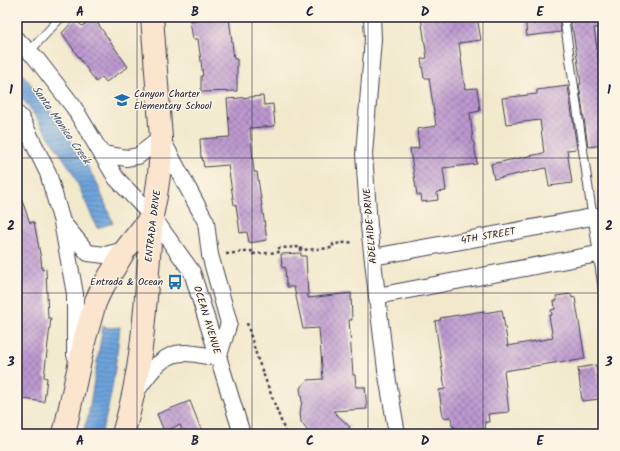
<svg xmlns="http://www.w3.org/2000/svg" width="620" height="451" font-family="Kalam,sans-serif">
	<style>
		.water { fill: url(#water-rules); stroke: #48628a }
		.building { fill: url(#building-cross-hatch) }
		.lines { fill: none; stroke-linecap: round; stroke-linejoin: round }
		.lane-casing { stroke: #414051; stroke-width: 10 }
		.street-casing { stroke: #414051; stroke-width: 18 }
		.secondary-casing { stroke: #414051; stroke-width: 24 }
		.path { stroke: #414051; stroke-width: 2.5; stroke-dasharray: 3 3; stroke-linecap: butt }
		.lane { stroke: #fff; stroke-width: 8 }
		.street { stroke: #fff; stroke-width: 16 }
		.secondary { stroke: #fbe5cf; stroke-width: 22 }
		.grid { fill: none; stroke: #22223b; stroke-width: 1; stroke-opacity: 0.55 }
		.labels { text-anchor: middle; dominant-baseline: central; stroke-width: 3; stroke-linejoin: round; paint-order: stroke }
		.poi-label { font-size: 10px; fill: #22223b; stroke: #fcf5e5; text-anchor: start }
		.street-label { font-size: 10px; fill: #22223b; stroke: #fcf5e5 }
		.water-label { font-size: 11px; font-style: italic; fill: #40567b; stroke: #fcf5e5 }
		.neatline { fill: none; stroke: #22223b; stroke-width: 1.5 }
		.grid-label { font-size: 13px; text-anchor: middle; font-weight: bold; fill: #22223b }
	</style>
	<defs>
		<pattern id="water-rules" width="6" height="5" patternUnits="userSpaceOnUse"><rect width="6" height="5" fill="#6da3da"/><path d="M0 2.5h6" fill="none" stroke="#5984b2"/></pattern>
		<pattern id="building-cross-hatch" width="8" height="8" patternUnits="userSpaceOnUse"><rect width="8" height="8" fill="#bc98cf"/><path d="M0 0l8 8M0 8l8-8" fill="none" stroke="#987ca9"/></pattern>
	</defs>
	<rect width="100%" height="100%" fill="#fcf5e5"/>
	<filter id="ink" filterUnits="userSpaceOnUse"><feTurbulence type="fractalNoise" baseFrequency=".025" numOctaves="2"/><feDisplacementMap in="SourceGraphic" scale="8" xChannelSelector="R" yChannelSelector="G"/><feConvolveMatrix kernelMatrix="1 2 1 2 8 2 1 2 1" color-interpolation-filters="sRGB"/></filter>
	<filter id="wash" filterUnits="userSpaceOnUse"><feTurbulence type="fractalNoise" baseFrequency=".012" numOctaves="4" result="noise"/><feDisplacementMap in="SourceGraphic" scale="16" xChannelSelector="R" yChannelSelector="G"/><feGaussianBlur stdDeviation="0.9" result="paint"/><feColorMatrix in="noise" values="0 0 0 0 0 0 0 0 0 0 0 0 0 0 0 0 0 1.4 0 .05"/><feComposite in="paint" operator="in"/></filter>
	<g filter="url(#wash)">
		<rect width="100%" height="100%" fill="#f2e9cd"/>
		<path class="water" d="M17,68l20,23 42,61 18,31 16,40 -16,5 -25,-57 -43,-64 -12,-15z
			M103,326l7,2 10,-1c-4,36 -8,73 -19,107h-19l6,-17z"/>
		<g id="blocks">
			<path class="building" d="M219,17h10l5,42h3v32l-36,1v-16h2l-5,-37h-5l-3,-18z
				M421,17h56l4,23 -22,3 6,46 12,-1 3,23 -10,2 3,29h1l3,22 -34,4 3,23 -9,1 1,8 -16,2 -1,-7h-4l-7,-46 9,-1 -2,-19 19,-3 -7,-48h-5l-3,-19 6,-1z
				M525,17h34l2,15 -34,4z
				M570,17h33v10l-9,1 9,63v54l-15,2 -9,-63h2l-8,-53h-1z
				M94,18l34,49 -22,15 -4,-5 -6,5 -34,-49 13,-14 7,7z
				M568,86l9,63 -10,1 5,33 -23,3 -3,-18 -52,11 -3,-15 53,-11 -4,-33 -34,4 -4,-26 35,-4v-4z
				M263,96l1,9 9,-1 2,22 -25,2 4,44h3l10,68 -18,3 -2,-11 -7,1 -4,-28h-2l-6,-40 -24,2 -2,-10 -1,1 -1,-19 30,-2 -3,-38z
				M17,192h2l11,31 4,-1 7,37 1,11 4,-1 2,49h3l-7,59 3,1 -3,24 -27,-4z
				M301,253v3h5l2,42 43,-5 1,27h-3l4,55h2l1,12h9l2,22 -34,2 17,16 -7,7h-33l-9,-12 -1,-9 2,-12 -2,-13 7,-8 16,-1 -4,-51 -16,1 -9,-42h-7v-3h-1l-1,-17 -3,1 -1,-14z
				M571,294l1,4 3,-1 10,62 -18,3 -1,-1 -62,10 5,41 -21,2 1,8h-4l1,12h-30l-2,-8h-2l-1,-9 -8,1 -4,-28 6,-1 -10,-68 6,-1 -1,-2 44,-7v2l18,-3 6,36 45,-8 -4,-22 3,-1 -1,-5 4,-1 -1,-8h3l-1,-5z
				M596,365l4,34 -18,2 -4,-33z
				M190,401l13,33h-19l-4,-9 -16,6 -7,-17z"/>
		</g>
	</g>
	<g filter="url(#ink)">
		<use href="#blocks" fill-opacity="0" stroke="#414051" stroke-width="1"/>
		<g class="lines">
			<g class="lane-casing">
				<path id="lane" d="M564,17l39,273
					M29,52l32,-35"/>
			</g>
			<g class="street-casing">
				<path id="street" d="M372,17l1,22 -9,115 5,72 8,70 9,74 11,64
					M17,40l18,17 38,49 43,72 36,38 40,56 50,162
					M17,114l4,4 27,55 14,49 13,72v61
					M102,154l25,4 11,-2 23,-18 45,84 4,33 19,68 -11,35c-11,-2 -23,-5 -34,-5 -23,0 -36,22 -48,39
					M63,223l25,30 17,2 20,-5
					M373,257l230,-42
					M377,296l226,-43"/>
			</g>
			<g class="secondary-casing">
				<path id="secondary" d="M64,434l21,-96 10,-35 6,-13 24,-40 27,-34
					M123,434c22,-71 23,-145 29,-218 6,-26 9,-52 9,-78l-9,-121"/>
			</g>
			<path class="path" d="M226,254l27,-3v3l27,-2 -1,-4 22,-1v3l32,-2v-4l21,-2
				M247,323l10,34 29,77"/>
			<use href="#lane" class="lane"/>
			<use href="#street" class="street"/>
			<use href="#secondary" class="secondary"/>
		</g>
	</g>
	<path class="grid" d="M137,17v417M252,17v417M368,17v417M483,17v417M17,158h586M17,293h586"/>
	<defs>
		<g id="school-bare" transform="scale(1.2)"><path d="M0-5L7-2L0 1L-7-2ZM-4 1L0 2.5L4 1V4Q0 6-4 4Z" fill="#1f6fb2" stroke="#fcf5e5" stroke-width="2.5" paint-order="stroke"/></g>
		<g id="bus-bare" transform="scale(1.2)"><path d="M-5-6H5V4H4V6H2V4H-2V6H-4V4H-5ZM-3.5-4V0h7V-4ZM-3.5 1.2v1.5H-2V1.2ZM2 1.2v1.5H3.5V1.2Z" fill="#1f6fb2" stroke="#fcf5e5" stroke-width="2.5" paint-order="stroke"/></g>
	</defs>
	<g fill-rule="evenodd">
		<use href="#school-bare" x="122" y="100"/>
		<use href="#bus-bare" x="175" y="282"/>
	</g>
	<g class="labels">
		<g class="poi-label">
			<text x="134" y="94">Canyon Charter<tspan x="134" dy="12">Elementary School</tspan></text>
			<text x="163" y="282" text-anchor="end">Entrada &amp; Ocean</text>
		</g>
		<g class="street-label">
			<text transform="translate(153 226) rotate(-83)">ENTRADA DRIVE</text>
			<text transform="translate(370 226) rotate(-95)">ADELAIDE DRIVE</text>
			<text transform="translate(488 236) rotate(-10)">4TH STREET</text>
			<text transform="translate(207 320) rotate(73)">OCEAN AVENUE</text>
		</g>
		<g class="water-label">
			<text transform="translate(61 125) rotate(55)">Santa Monica Creek</text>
		</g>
	</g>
	<rect width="620" height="451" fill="none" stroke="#fcf5e5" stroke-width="44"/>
	<rect x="22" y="22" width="576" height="407" class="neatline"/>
	<g class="grid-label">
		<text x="80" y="16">A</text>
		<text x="195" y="16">B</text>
		<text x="310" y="16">C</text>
		<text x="425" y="16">D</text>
		<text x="540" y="16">E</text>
		<text x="11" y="94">1</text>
		<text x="609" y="94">1</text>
		<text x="11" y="230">2</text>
		<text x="609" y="230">2</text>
		<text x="11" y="366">3</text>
		<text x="609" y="366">3</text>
		<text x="80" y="445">A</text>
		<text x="195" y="445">B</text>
		<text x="310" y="445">C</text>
		<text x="425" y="445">D</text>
		<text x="540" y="445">E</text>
	</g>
</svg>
